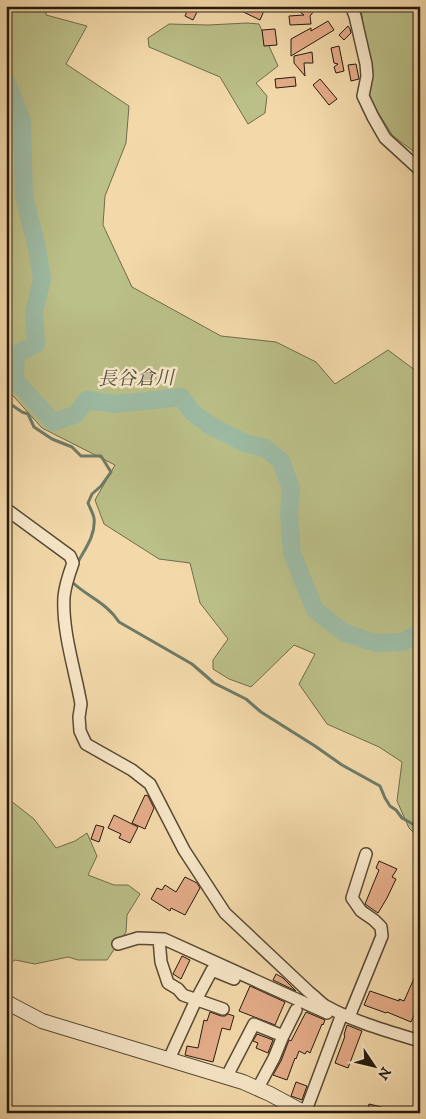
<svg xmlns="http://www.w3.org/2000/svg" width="426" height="1119" font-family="'IM FELL DW Pica','Noto Serif JP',serif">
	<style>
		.green { fill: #bbbf88; stroke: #706c4a }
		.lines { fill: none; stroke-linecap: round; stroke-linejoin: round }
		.stream { stroke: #6d7b67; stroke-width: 3 }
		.river { stroke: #9dbba4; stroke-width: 18 }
		.building { fill: #e5ac89; stroke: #251a0c }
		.minor-casing { stroke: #584a34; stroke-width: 14 }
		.tertiary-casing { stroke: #584a34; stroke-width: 16 }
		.minor { stroke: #f7e6c8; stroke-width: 11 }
		.tertiary { stroke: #f7e6c8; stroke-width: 14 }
		.labels { text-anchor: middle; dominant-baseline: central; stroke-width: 5; stroke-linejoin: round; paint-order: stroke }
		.water-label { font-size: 19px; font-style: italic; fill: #4f5241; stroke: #f7e6c8 }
	</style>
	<rect width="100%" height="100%" fill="#f3d9aa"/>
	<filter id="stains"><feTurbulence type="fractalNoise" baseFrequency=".004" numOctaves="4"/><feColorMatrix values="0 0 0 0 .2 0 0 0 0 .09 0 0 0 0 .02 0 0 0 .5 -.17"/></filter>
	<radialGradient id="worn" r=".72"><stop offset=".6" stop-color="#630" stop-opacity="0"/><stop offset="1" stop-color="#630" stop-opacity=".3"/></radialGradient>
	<path class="green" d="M6,6h40v9l41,11 -21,38 63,42 -3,37 -21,53 -2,29 29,62 89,49 55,6 40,20 19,22 53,-34 32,24v465l-11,-11 -12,-27 5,-39 -23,-15 -52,-23 -28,-40 16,-30 -21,-9 -43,42 -22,-8 -16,-10v-9l15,-21 -28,-36 -10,-40 -31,-4 -55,-35 -9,-24 20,-35 -73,-37 -36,-40z
		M361,6h59v150l-27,-20 -23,-36z
		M247,23l12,1 19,42 -22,17 11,13 -2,17 -17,11 -28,-47 -71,-30 -1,-9 21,-14 39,1z
		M6,797l28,22 22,29 19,-7 12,-8 10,23 -9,19 26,10h14l12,9 -13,21 -1,17 -19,28h-29l-10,-3 -33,7 -20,-4 -9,5z"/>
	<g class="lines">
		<path class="stream" d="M6,376l10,-15
			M6,401l16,11 6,2 6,13 18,12 20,8 9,9h20l10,16 -10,14 -9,8 -4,9c2,5 5,10 6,15 2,18 -10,32 -17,46
			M72,580v2c16,15 35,21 47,40l73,42 22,19 32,16 15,13 54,34 27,19 38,21 5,12 5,8 6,4 6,8 18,10"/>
		<path class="river" d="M6,80l16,41 2,75 13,52 5,31 -8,33 2,32 -20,10 -1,26 38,42 22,-7 12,-15 28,4 41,-4 25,-3 11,15 19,14 34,17 20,5 16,13 10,27 -2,26 3,39 23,57 30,23 31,10 27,-1 17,-10"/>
	</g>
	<path class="building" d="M189,6h11l-7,14 -8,-4z
		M231,6h35l-6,14z
		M292,6h26l-8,10 1,8 -21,1 -1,-9 15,-1z
		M328,21l6,9 -43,26v-17l20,-11v3z
		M348,26l2,3 1,4 -7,7 -5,-5z
		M275,29l2,16 -13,1 -2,-16z
		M339,46l5,25 -8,2 -2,-6 4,-3 -4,-1 -3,-15z
		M312,52l1,11h-9l1,13 -11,-13v-7z
		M356,64l3,15 -8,2 -3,-16z
		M295,77l1,9 -20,2 -1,-9z
		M320,79l17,20 -8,6 -16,-20z
		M145,795l3,1 6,12 -9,21 -13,-6z
		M114,815l24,12 -8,16 -11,-5 2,-4 -13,-6z
		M96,825l8,2 -5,15 -8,-3z
		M379,861l18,8 -5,8 4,2 -9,19 -9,15 -13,-9 14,-34 -3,-2z
		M185,877l12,6 3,5 -15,27 -14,-7 -1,3 -19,-12 6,-11 5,2 3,-5 11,7z
		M182,956l8,4 -9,19 -8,-5z
		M420,965v37l-9,20 -24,-10 -1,1 -22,-8 6,-14 29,10v-2l5,2z
		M276,974l7,4 13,13 -23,-11z
		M250,986l35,16 -10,23 -36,-14z
		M210,1012l11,4h4l3,-2 6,2 -4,14 -8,-2 -9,34 -28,-7 2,-9 11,2 6,-28 3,1z
		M306,1012l19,8 -2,5 -1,-1 -12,29 -3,-2 -2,3 -6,-3 -3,8 -1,-1 -8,22 -14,-5 8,-14 8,-21 2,1z
		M347,1025l15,6 -14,37 -13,-5 10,-27 -1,-1z
		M257,1034l16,6 -5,13 -12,-5 2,-5 -5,-2z
		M296,1082l11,4 -5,14 -11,-4z
		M369,1104l25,6 -1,3h-26z"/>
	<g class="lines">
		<g class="minor-casing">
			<path id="minor" d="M351,6l4,10 11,48 1,12 -4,20 10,21 12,21 35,32
				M6,509l64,47 3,7c-4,11 -8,22 -9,34 -2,34 11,73 17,107l-2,13 1,14 6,13 46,26 18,14 34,66 41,63 84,79c5,4 10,9 15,13 30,17 63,26 96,36
				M159,939l2,23 7,21 10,6 5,6 40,14
				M118,944l20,-6 26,1 163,74
				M349,1017l33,-81 -1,-9 -7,-7 -13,-9 -9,-13 14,-44
				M283,1036l13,-26
				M169,1059l27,-59 16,-30 22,9
				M227,1076l27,-52 29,12 -9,22 -16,30
				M305,1113l37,-99"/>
		</g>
		<g class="tertiary-casing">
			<path id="tertiary" d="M6,1002l36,19 201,61 27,12 35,19"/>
		</g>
		<use href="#minor" class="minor"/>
		<use href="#tertiary" class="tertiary"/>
	</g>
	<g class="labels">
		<g class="water-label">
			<text transform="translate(136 379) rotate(-1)">長谷倉川</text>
		</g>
	</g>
	<rect width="426" height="1119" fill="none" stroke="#f3d9aa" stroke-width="25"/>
	<rect x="8" y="8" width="411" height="1104" fill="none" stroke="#251a0c" stroke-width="2.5"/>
	<rect x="12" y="12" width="401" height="1094" fill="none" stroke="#251a0c"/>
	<g transform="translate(374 1066) rotate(125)" stroke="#f7e6c8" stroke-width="4" paint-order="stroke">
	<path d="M0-4L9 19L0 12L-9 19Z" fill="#251a0c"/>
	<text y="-8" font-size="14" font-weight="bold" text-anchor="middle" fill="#251a0c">N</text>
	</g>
	<rect width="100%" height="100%" filter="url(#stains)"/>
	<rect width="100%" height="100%" fill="url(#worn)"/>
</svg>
